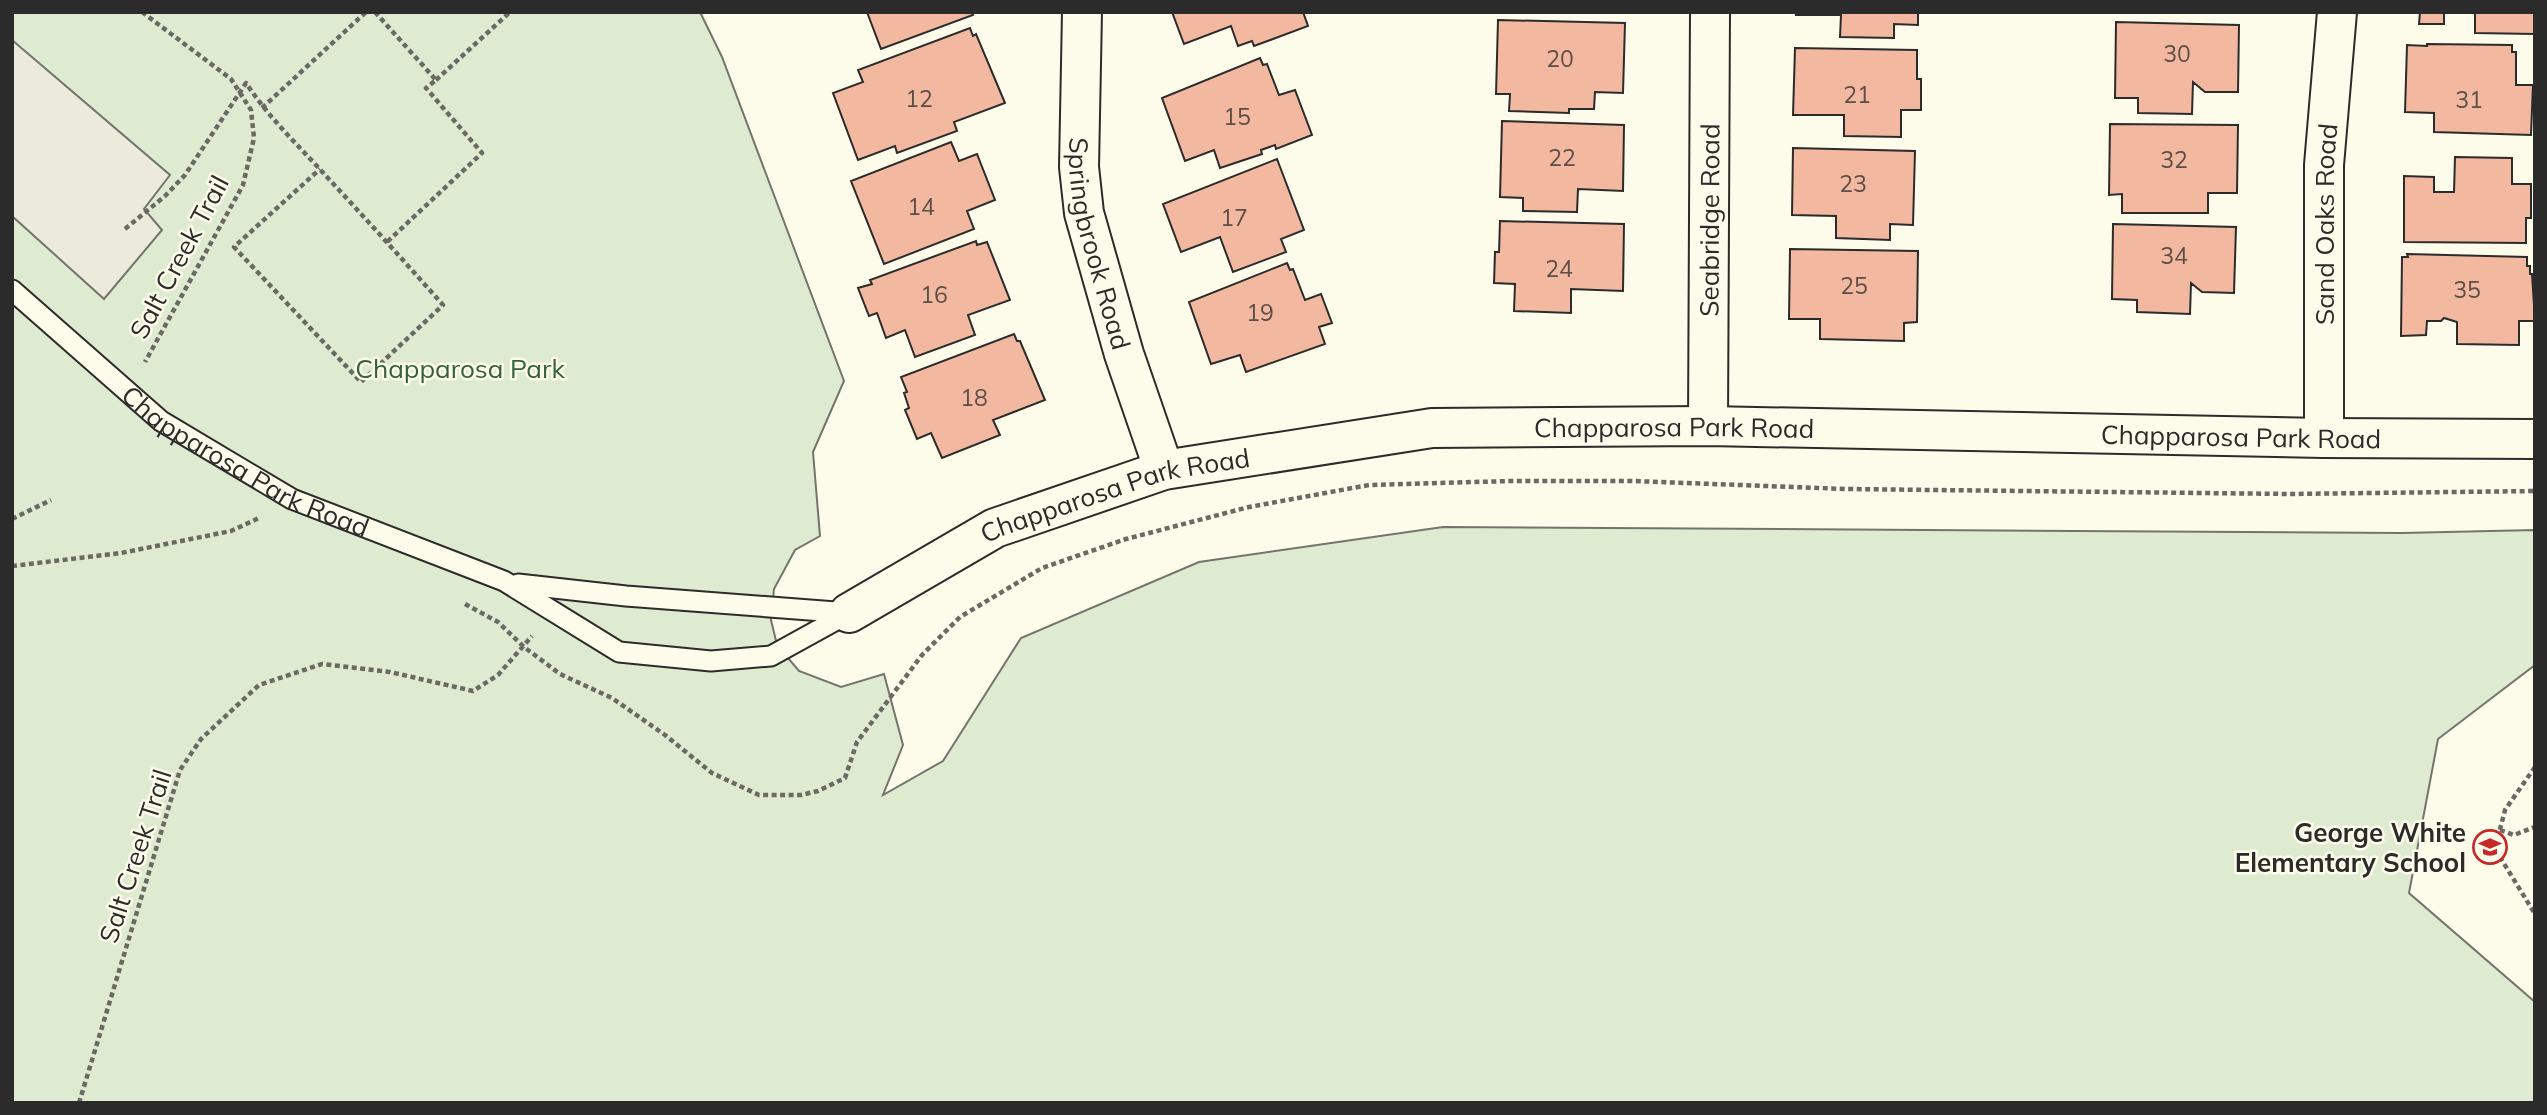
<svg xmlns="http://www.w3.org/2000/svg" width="2547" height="1115" font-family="Mulish,sans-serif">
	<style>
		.green { fill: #deebd1; stroke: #74746e; stroke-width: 2 }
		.parking { fill: #eceadb; stroke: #74746e; stroke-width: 2 }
		.building { fill: #f2b8a0; stroke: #2b2b2b; stroke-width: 2 }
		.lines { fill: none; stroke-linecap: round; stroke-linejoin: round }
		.lane-casing { stroke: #2b2b2b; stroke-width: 23 }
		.street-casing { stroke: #2b2b2b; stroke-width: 42 }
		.secondary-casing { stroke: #2b2b2b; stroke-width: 42 }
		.path { stroke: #6a6964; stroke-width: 4.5; stroke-dasharray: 5 3.5; stroke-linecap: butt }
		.lane { stroke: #fdfbea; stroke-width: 19 }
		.street { stroke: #fdfbea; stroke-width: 38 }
		.secondary { stroke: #fdfbea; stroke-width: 38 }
		.labels { text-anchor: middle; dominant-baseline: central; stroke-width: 5; stroke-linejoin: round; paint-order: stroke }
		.number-label { font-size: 23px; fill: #5d4e48 }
		.street-label { font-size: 26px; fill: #2b2b2b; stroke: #fdfbea }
		.park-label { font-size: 26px; fill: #34623c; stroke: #fdfbea }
		.poi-label { font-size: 26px; font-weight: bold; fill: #2b2b2b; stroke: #fdfbea; text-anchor: end }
	</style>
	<rect width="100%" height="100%" fill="#fdfbea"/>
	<path class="green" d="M12,12h688l22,45 122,324 -31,71 7,84 -25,14 -21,39 -3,31 6,25 22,26 42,16 43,-13 19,71 -20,50 60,-34 78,-123 178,-76 244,-35 959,6 133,-3v135l-97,74 -29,154 126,109v101h-2523z"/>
	<path class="parking" d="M12,40l158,135 -26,34 18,21 -58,69 -92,-83z"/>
	<path class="building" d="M867,12h105l1,3 -92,34z
		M1172,12h131l5,14 -54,20 -2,-5 -14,5 -7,-20 -47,18z
		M1796,12h122v13l-24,-1v14l-54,-1 1,-22h-45z
		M2420,12h24v12h-25z
		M2475,12h60v22l-60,-1z
		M1498,20l127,3 -2,70 -28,-1 -1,17h-25v4l-60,-2 1,-17h-14z
		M2116,22l123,3 -1,67h-33l-12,-10 -1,32 -54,-1v-15h-23z
		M970,28l3,8 3,-2 29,69 -51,19 3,9 -60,22 -2,-7 -37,14 -25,-67 30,-11 -5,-12z
		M2427,44l85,1v7h4v33h17l-2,50 -97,-3v-19l-29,-1 2,-67 20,1z
		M1795,48l122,2v29h4v31h-20v27l-57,-1v-21h-51z
		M1260,58l3,7 4,-1 12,31 16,-5 17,45 -36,14 -1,-4 -14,5 1,4 -42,14 -6,-18 -29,11 -23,-63z
		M1502,121l122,4 -1,66 -45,-2 -1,23 -54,-1v-13l-23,-1z
		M2110,124l128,1 -1,68h-29v20h-86v-19l-13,1z
		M951,142l8,19 18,-7 18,46 -28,11 7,18 -90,35 -33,-83z
		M1793,148l122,3 -2,74 -23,-1v16l-54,-2v-22l-44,-1z
		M2455,157l57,1v26h19v34h-5v25l-122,-1v-66l30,1v15h20z
		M1277,159l27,71 -23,9 5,13 -53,20 -13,-35 -39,15 -18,-48z
		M1500,221l124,3 -1,67 -52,-2v24l-57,-2 1,-27 -21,-1 1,-31h4z
		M2113,224l123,3 -2,66 -32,-1 -11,-9 -1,31 -53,-2v-12l-25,-1z
		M976,241l1,4 10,-3 23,58 -42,15 7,20 -60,22 -10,-27 -19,8 -9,-25 -8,3 -11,-28 14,-4 -2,-4z
		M1790,249l128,2 -1,71 -13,1v18l-84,-2v-20h-31z
		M2407,254l120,3v9h3v8h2l3,47h-16v24l-62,-1v-22l-13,-4 -3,3h-14l-1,14 -25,1 1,-79h6z
		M1287,263l3,7 3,-1 12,31 16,-6 11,29 -13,4 6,17 -79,28 -6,-17 -29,9 -22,-62z
		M1014,334l3,7h3l25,59 -52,20 7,15 -58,23 -11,-25 -14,6 -12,-29 4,-2 -5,-15 3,-1 -6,-15z"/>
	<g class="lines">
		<g class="lane-casing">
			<g id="lane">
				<path id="s1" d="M12,290l149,131 131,78 212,82 115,71 92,9 60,-5 78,-43"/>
				<path d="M518,584l108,12 223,17"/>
			</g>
		</g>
		<g class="street-casing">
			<g id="street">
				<path id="s2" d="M1082,12l-3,155 5,46 40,141 40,116"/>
				<path id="s3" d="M1708,426l2,-414"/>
				<path id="s4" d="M2324,438v-273l13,-153"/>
			</g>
		</g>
		<g class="secondary-casing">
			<g id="secondary">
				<path id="s5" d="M849,613l146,-85 169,-58 268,-42 276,-2 616,12 211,1"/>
			</g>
		</g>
		<path class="path" d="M142,12l89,67 20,31 3,28 -11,47 -98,177
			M375,12l61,68 -10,8 56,65 -95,89
			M436,80l74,-68
			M262,108l104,-96
			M125,229l40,-33 20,-21 61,-92c23,35 53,63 81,94 39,42 78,85 116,128l-82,77 -127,-135 86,-78
			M12,519l39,-19
			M12,566l109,-13 110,-22 28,-13
			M465,604l33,18 26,25 36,27 52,24 53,37 47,38 47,22h42l17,-4 27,-13 12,-36 65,-87 38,-38 82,-49 84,-29 123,-32 120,-22 141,-4h123l213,8 444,5 245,-3
			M2535,767l-30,43 -10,39 40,65
			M2500,830l14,5 21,-8
			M79,1103l101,-333 21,-31 58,-54 63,-21 68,8 83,19 25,-16 34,-39"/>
		<use href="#lane" class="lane"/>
		<use href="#street" class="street"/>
		<use href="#secondary" class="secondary"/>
	</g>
	<defs>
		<g id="school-ring" transform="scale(1.75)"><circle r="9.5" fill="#fdfbea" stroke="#c62828" stroke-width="1.5"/><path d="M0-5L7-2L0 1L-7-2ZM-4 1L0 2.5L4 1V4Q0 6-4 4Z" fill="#c62828"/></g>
	</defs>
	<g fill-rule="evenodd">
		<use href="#school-ring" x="2490" y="847"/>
	</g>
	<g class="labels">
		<g class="number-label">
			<text x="2177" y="53">30</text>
			<text x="1560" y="58">20</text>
			<text x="1857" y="94">21</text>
			<text x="919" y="98">12</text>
			<text x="2469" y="99">31</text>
			<text x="1237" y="116">15</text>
			<text x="1562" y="157">22</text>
			<text x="2174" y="159">32</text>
			<text x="1853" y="183">23</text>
			<text x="921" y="206">14</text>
			<text x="1234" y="217">17</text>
			<text x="2174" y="255">34</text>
			<text x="1559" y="268">24</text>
			<text x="1854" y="285">25</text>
			<text x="2467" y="289">35</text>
			<text x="934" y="294">16</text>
			<text x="1260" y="312">19</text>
			<text x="974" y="397">18</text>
		</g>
		<g class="street-label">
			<text stroke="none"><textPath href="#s3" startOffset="206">Seabridge Road</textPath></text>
			<text stroke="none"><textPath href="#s4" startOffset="214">Sand Oaks Road</textPath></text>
			<text stroke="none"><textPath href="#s2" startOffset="234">Springbrook Road</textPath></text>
			<text transform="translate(179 257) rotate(-62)">Salt Creek Trail</text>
			<text stroke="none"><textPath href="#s5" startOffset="861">Chapparosa Park Road</textPath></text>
			<text stroke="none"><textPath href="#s5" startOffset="1428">Chapparosa Park Road</textPath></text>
			<text stroke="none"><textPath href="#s1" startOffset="292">Chapparosa Park Road</textPath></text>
			<text stroke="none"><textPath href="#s5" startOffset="294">Chapparosa Park Road</textPath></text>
			<text transform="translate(135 856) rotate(-72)">Salt Creek Trail</text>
		</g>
		<g class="park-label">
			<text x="460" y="368">Chapparosa Park</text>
		</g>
		<g class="poi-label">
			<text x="2466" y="832">George White<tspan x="2466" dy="30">Elementary School</tspan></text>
		</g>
	</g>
	<rect width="2547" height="1115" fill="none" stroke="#2b2b2b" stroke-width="28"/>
</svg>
